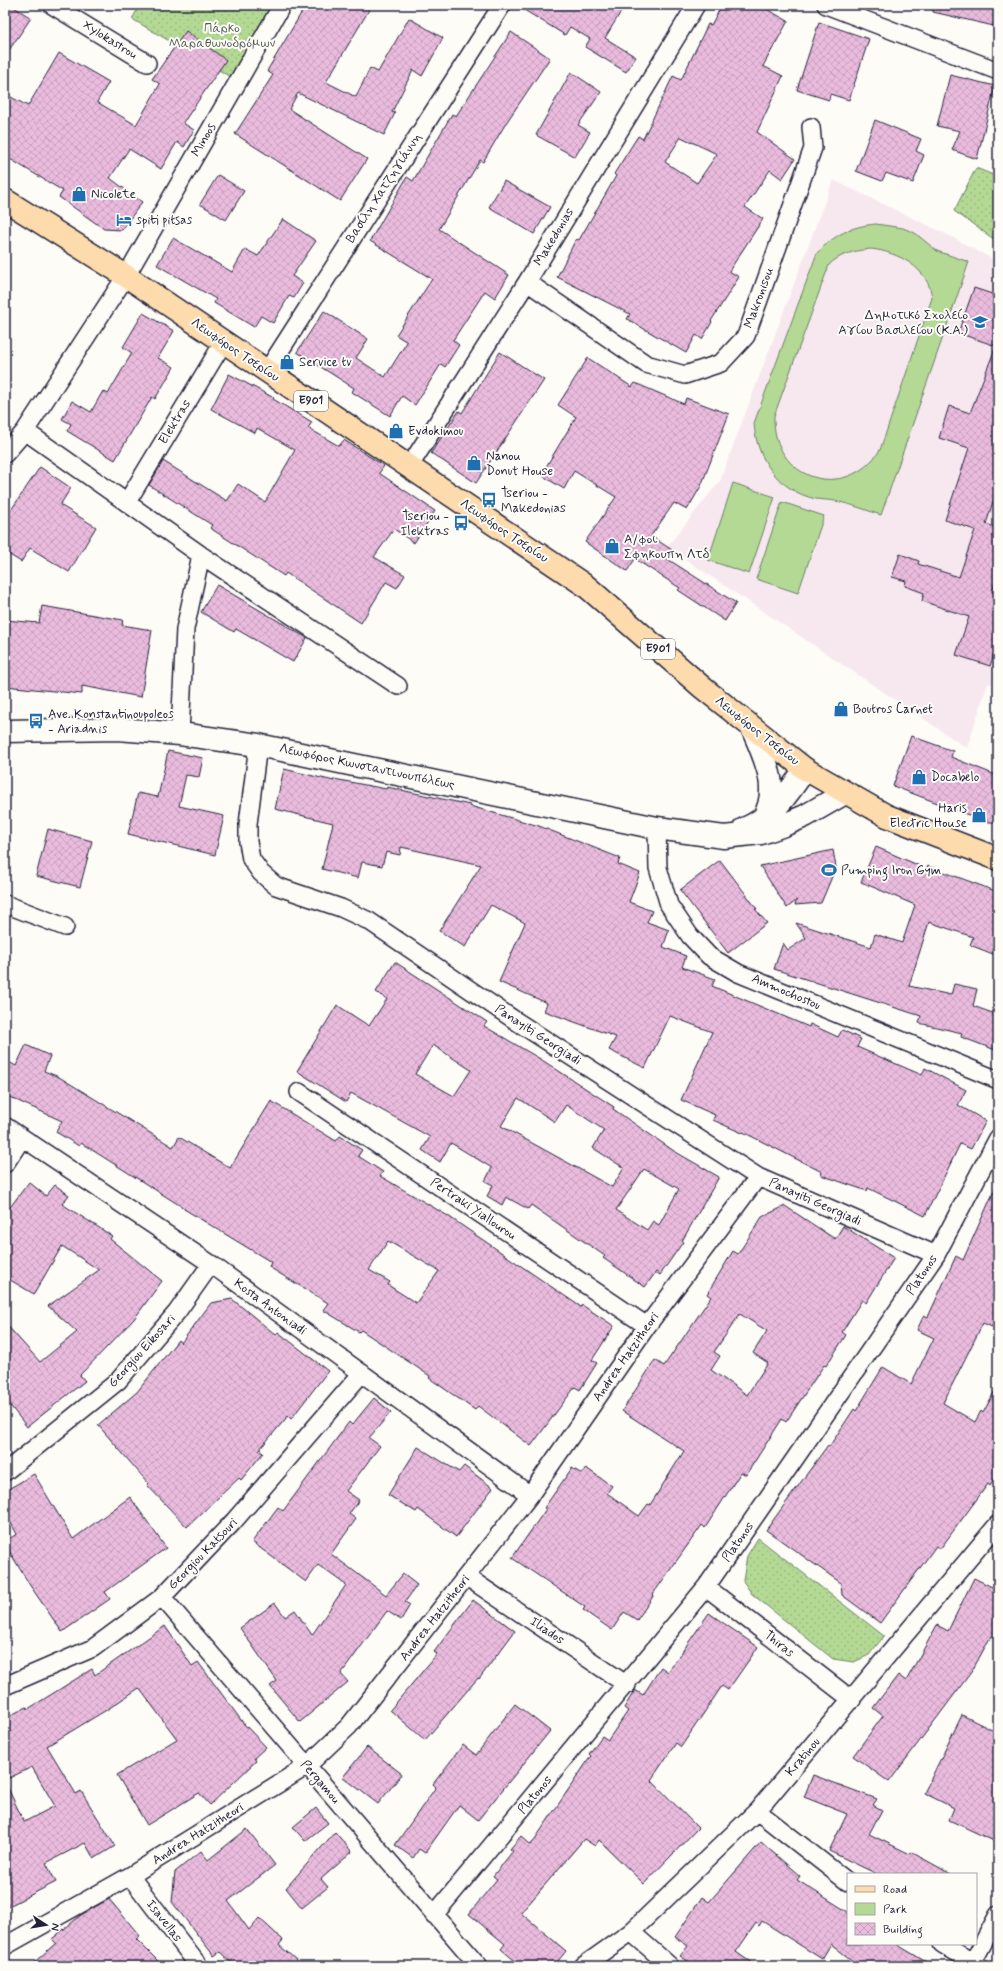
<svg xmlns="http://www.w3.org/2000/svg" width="1003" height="1971" font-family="Mynerve,sans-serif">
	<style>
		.built { fill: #f7e8ef }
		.green { fill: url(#green-dots); stroke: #6b7e68 }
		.pitch { fill: #b4d994; stroke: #6b7e68; fill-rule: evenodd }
		.building { fill: url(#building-cross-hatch); stroke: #22223b; fill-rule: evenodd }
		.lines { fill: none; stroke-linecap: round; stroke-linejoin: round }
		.street-casing { stroke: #22223b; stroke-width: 20 }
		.secondary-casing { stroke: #22223b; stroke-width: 25 }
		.primary-casing { stroke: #22223b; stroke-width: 25 }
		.street { stroke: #fdfcf7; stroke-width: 17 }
		.secondary { stroke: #fdfcf7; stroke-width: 22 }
		.primary { stroke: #fedbac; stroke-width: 22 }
		.labels { text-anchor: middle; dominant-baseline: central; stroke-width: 4; stroke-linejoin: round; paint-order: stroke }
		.shield { fill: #fdfcf7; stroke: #646373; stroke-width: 1 }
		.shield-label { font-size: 12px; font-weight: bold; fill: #22223b }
		.park-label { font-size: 13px; fill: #4e5956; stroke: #fdfcf7 }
		.street-label { font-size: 13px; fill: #22223b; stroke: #fdfcf7 }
		.poi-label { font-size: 13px; fill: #22223b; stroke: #fdfcf7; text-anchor: start }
	</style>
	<defs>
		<pattern id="green-dots" width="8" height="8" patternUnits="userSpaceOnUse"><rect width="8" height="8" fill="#b4d994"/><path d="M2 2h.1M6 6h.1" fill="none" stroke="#9aba80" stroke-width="1.8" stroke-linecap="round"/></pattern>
		<pattern id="building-cross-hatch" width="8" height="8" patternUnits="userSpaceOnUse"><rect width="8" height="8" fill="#eabbdd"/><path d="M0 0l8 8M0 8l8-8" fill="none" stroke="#c8a0bf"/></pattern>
	</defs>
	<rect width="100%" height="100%" fill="#fdfcf7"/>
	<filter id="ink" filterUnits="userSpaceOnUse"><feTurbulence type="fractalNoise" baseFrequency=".025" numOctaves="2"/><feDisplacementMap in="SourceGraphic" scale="8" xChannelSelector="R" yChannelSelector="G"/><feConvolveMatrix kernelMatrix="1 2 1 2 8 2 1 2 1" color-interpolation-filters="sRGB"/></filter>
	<g filter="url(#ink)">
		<path class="built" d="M833,180l117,56 48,26v424l-10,-3 -21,65 -300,-201 53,-66z"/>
		<path class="green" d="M140,5h135l-41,74 -102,-60z
			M976,168l22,9v65l-44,-31z
			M758,1538l126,98 -15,19 -15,7 -21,-3 -81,-65 -9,-13 4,-25z"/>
		<path class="pitch" d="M876,224l27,4 12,5 22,18 32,11 -88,253c-13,-4 -27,-10 -41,-13 -8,-2 -16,-2 -24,-3 -37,-8 -60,-40 -62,-76l63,-170c17,-18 34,-27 59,-29zM871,249c27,3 58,19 61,49l-52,152c-35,53 -108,30 -106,-34l55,-151c10,-11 28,-15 42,-16z
			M733,483l42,14 -26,77 -41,-14z
			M782,502l42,14 -26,77 -42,-14z"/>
		<path class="building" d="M5,5h6l20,13 -26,38z
			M306,5h66l-46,77 30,15 14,-29 8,4 31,-54 34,20 -21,38 -9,-6 -21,42 3,1 -11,22 -86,-42 -9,16 78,50 -27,42 -105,-67 38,-59 -6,-4z
			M516,5h109l-20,33 31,19 -10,15 -41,-25 5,-8 -20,-12 -5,8z
			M722,5h37l29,16 -25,45 20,10 -26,56 38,27 -13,20 -12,-9 -25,37 18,12 -34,52 10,6 -28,44 1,1 -10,17 -6,-4 -10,18 -59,-34 3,-5 -73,-37 19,-38 3,1 37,-64 -2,-2 24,-38 5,3 30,-63 8,4 27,-56 3,1zM681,137l36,17 -20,29 -32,-21z
			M933,5h65v22l-65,-15z
			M819,22l50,17 -20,61 -19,-6 -1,6 -32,-10z
			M186,31l40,29 -43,63 11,7 -10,17 -7,-5 -16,27 -32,-20 -19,29 32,24 -20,28 -18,-1 -45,-32 4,-6 -58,-35v-62l23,12 31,-53 50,29 -12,20 39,23 24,-41 -8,-5z
			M511,32l39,26 -44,65 -23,39 -3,-2 -41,69 70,46 -14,23 -10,-7 -32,49 6,5 -14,22 -4,-3 -26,41 -13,-9 -12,20 -38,-24 2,-4 -57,-36 27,-41 44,28 -12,19 29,19 22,-35 -11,-7 36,-56 -62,-38 37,-64 6,4 39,-67 4,2z
			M571,72l30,20 -23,33 12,7 -15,25 -39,-22z
			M950,75l45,11 -18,73 -25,-9 8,-19 -23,-5z
			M875,120l46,19 -5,12 8,4 -11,28 -27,-10 -4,8 -26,-10z
			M218,175l26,16 -18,29 -26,-16z
			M504,181l46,26 -16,27 -45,-27z
			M283,219l33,22 -24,35 11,7 -9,15 -5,-2 -16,27 -12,-7 -7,11 -40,-24 2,-4 -59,-34 16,-27 59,34 13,-23 13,7z
			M974,288l24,8 -4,14 4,1v175l-12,38 12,4v46l-6,18 6,2v49l-8,23 -34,-11 13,-38 -47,-16 2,-8 -19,-7 1,-5 -14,-4 8,-23 19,7 -1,3 41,13 16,-47 -30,-10 24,-72 -30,-10 10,-32 21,7 26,-67 -38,-13z
			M143,313l31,18 -16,27 16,9 -19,32 -3,-2 -37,63 -48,-29 4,-7 -9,-5 10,-18 19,11 12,-21 5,3 24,-41 -9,-6z
			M500,352l44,28 -68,103 -45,-30 28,-42 3,2z
			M588,358l44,29 3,-4 49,21 2,-6 43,16 -28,72 -14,24 -13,-7 -23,33 21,14 -6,8 70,45 -11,18 -47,-31 2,-2 -45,-29 -8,12 -42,-29 31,-45 -42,-26 -10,18 -23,-14 35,-58 -18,-12z
			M229,374l45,24 -1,1 39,23 -4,6 31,18 5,-6 40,26 -5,7 56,38 -21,32 -20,-14 -20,28 31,18 -8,13 -11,-6 -25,41 -75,-50 -2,3 -74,-48 2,-3 -63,-40 14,-24 64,40 11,-17 27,18 30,-52 -38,-22 -2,5 -44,-24z
			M40,467l31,21 -11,17 36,22 -27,45 -39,-24 -9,14 -16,-10v-33z
			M217,585l90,53 -14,24 -57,-33 -2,3 -33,-20z
			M42,606l81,14 -1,5 30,5 -11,67 -59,-11v8l-77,-8v-66l34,3z
			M911,736l42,15 -2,6 47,19v46h-11l-94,-36z
			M168,751l35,7 -4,19 -13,-2 -7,31 45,10 -9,39 -87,-21 10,-41 20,4z
			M284,769l50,12v-2l52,10 1,-2 83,18v1l69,20 81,32 -2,6 22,9 -11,29 23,9 -5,11 22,8 -6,17 23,9 -4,11 33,12 -3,7 97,41 1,-3 28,13 4,-7 19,9 -4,8 65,28 3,-7 41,22 -8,15 28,16 -15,28 -11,-5 -35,72 -57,-28 -1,3 -46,-16 1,-3 -79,-40 -1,1 -29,-13 2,-5 -34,-15 31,-68 -42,-16 -25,52 -36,-18 7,-13 -72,-26 3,-8 -48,-21 26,-59 -34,-18 -26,42 -26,-16 42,-66 -80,-18 -1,8 -14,-3 -4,14 -20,-4 -4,16 -36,-9 11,-46 -58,-14z
			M48,829l44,12 -12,46 -44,-11z
			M876,847l51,22 1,-3 70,26v64l-28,-11 3,-8 -44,-15 -20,64 42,9 3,-11 23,5 -4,17 25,9v36l-37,-14 1,-4 -43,-10 2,-7 -147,-47 9,-26 5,7 18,-12 -10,-15 75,24 4,-13 27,9 13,-38 -54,-23z
			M833,850l3,17 -15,36 -26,2 2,-5 -10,8 -27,-42z
			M720,860l37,49h-2l12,14 -39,30 -48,-63z
			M395,962l92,60 -3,4 58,34 72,47 -1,2 61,42 45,26 -37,64 1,1 -23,33 -4,-3 -11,15 -42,-29 2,-2 -74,-51 -3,4 -22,-12 -4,8 -15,-9 6,-11 -8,-4 7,-13 -41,-25 -11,19 -18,-12 8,-13 -79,-44 -5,9 -49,-31 40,-66 32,21 18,-27 -11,-7zM433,1045l38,25 -17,26 -39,-22zM518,1098l37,24 11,-17 38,25 -11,18 31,20 -12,19 -111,-61zM644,1169l35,20 -20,36 -6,-4 -6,9 -31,-20z
			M26,1045l24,11 -6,15 15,6 114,70 6,-10 51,31 41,-67 65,40 4,-5 22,14 -4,6 25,16 -3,4 68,40 133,91 1,-2 32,21 -22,34 5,3 -17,27 -5,-3 -44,59 -53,-40 -3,4 -46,-32 1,-2 -69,-46 -2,2 -36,-22 5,-7 -59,-36 2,-5 -87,-53v-1l-103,-65 -2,3 -23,-14 6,-11 -57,-26v-35l11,6zM388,1241l51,30 -23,32 -28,-18 2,-3 -21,-12z
			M29,1182l17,14 9,-11 14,10 -7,9 50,32 -2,3 52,42 -28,38 -54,56 5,6 -58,46 -22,-28v-76l35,39 37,-30 -29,-26 51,-36 -37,-24 -28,48 -29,-17v-63z
			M998,1182v133l-6,12 -9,-4 -40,80 32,19 6,-11 2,2 15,-28v88l-8,13 -2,-2 -48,65 -4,-3 -56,77 -38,-28 -1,-12 -75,-53 62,-85 1,2 25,-38 2,2 27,-44 28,17 23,-46 -17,-8 7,-15 4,2 28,-61 7,4z
			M785,1206l50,33 8,-13 51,32 -28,45 -4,-3 -20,32 4,3 -20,31 -2,-1 -38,57 -4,-3 -36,56 -5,-3 -36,56 -3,-3 -49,69 1,1 -17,25 -13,-8 -12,18 -29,-20 2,-3 -73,-49 34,-49 -2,-1 28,-40 10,6 4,-6 26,18 -5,7 32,23 9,-12 2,1 34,-54 -62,-40 33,-51 9,6 47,-69 -4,-3 26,-43 5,3 24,-37zM740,1314l27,17 -14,22 15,10 -21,32 -36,-25 9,-14 -6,-4z
			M232,1299l44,36 2,-3 50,39 -37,48 -3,-3 -29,34 4,3 -22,27 -2,-2 -52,49 -40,-42 2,-1 -51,-59 39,-33 41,-52 3,3 30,-40z
			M374,1398l17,14 -22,26 11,8 -34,45 13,9 -10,14 7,5 -25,35 55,41 17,-21 14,11 -12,17 5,3 -9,15 -14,-9 -46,63 7,8 -48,40 -30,-36 7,-5 -37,-53 35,-25 10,14 10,-7 17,25 34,-50 -28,-20 -12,17 -54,-40 26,-35 5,4 66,-89 3,3z
			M418,1447l41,25 5,-6 29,22 -37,49 -38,-28 -2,3 -28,-17z
			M34,1474l39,65 57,-42 36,51 -61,44 5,7 -48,33 -33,-48 -24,-40v-3l12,-7 -12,-21v-22z
			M974,1578l24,12v50l-7,-4 -19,35 -83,111 -36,-26 30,-40 -10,-8 25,-33 8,6 31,-56 11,6z
			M473,1600l42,31 -36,48 -1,-1 -53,62 -35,-30 47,-56 -3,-2z
			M709,1613l49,34 -30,43 -6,-4 -41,61 -5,-4 -25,37 47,48 -54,56 -45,-44 -4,6 -11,-7 -63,74 45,38 -12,15h-33l-20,-17 4,-5 -36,-30 28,-35 -4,-3 20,-25 -3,-2 11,-13 10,9 60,-89 -2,-2 13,-18 6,4 20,-29 -4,-3 11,-18 8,5 18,-28 7,5z
			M165,1626l27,40 6,-4 46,62 22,23 -12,11 2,3 -46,44 -11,-12 -52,32 -30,-50 60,-36 -38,-51 -31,21 -61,37 29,48 5,-3 34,55 -21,13 -9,-16 -39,20 10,19 -51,26v-126l19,40 31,-16 -23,-39 -27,13v-62l22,-11 1,2 64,-40 3,6z
			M515,1704l35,27 -72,89 -19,-15 -34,48 -6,-4 -6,9 -18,-13 41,-58 -3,-3 30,-39 13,10z
			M962,1715l36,18v110l-49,-23 5,-12 -30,-15z
			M367,1747l35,27 -24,30 -35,-27z
			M813,1775l64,24 -4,6 9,5 -13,24 41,20 1,-2 40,22h-74l-48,-23 18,-37 -43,-17z
			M316,1808l12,15 -23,18 -12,-14z
			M247,1829l28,36 -47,36 21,29 10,-12 24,22 -4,5 24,21h-68l-15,-14 -6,4 -42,-54 3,-30 26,-21 7,9z
			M335,1832l17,20 -31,27 7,8 -26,21 -16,-20z
			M761,1842l39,34 -3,4 51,32v32h48l37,22h-74l-28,-22 -9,15 -60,-38 -3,5 -3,-3 -20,29 20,14h-61l-15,-10 8,-10 -13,-9 27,-40 7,5z
			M109,1899l31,37 -4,3 27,27h-133l26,-23 -4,-4 29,-24z"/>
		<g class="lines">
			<g class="street-casing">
				<path id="street" d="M52,5l95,58
					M826,5l172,66
					M527,282l119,82 39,11 36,-12 25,-27 67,-188 -2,-21
					M267,371l235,-366
					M25,431l176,124 197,131
					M5,454l20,-23 101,-155 156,-271
					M409,467l118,-185 169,-277
					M127,502l96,-159
					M180,734l5,-105 16,-74
					M258,745l-10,79v18l3,17 10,14 15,13 65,22 28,13 147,100 242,156 178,78
					M657,828l1,40 11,37 21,31 19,20 29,17 260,107
					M5,904l60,23
					M299,1092l348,234
					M5,1126l206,138 319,231
					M5,1164l17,-26
					M5,1472l113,-91 59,-69 34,-48
					M467,1577l160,108
					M706,1587l146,113
					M162,1597l317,369
					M5,1686l88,-38 69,-51 72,-76 128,-148
					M757,1811l91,71
					M130,1876l69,90
					M434,1915l272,-328 230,-332 62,-117
					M631,1932l39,34
					M942,1944l37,22
					M5,1946l125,-70 177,-110 42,-40 181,-231 117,-169 111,-149
					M973,1962l25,-47
					M583,1966l48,-34 126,-121 241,-287"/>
			</g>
			<g class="secondary-casing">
				<path id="secondary" d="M753,730c12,29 28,59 10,89
					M5,731l113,-2 62,5 78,11 399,83 67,9 37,-4 23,-8 21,-9 40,-23
					M744,829c29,-12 44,-35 61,-60"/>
			</g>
			<g class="primary-casing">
				<path id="primary" d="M5,200l121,76 460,310 117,102 102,81 82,47 111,43"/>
			</g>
			<use href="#street" class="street"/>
			<use href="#secondary" class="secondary"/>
			<use href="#primary" class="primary"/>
		</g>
	</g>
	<defs>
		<g id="shop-bare" transform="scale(1.2)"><path d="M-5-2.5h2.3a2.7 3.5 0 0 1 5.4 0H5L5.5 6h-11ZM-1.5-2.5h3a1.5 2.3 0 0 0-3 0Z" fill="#1f6fb2" stroke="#fdfcf7" stroke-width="2.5" paint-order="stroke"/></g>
		<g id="hotel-bare" transform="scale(1.2)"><path d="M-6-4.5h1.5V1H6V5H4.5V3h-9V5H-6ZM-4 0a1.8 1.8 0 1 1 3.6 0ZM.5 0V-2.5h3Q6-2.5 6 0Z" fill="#1f6fb2" stroke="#fdfcf7" stroke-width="2.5" paint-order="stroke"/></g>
		<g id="school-bare" transform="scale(1.2)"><path d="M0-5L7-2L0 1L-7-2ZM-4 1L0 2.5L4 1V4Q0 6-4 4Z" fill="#1f6fb2" stroke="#fdfcf7" stroke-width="2.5" paint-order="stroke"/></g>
		<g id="bus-bare" transform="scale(1.2)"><path d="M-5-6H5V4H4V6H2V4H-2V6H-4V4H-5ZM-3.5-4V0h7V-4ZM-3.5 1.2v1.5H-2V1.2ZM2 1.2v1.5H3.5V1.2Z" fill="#1f6fb2" stroke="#fdfcf7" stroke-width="2.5" paint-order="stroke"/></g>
		<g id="stadium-bare" transform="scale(1.2)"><path d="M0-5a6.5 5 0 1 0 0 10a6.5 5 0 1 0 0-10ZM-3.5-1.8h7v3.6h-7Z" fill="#1f6fb2" stroke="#fdfcf7" stroke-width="2.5" paint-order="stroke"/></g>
	</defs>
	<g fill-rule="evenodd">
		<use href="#shop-bare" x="79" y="194"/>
		<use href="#hotel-bare" x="124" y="220"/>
		<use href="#school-bare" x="980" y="322"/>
		<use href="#shop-bare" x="287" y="362"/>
		<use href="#shop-bare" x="396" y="431"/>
		<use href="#shop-bare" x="474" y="463"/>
		<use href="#bus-bare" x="489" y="500"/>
		<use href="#bus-bare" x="461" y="523"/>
		<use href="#shop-bare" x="612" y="546"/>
		<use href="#shop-bare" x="841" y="709"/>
		<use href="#bus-bare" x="36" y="721"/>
		<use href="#shop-bare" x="919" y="777"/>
		<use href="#shop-bare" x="979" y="815"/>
		<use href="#stadium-bare" x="829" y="870"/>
	</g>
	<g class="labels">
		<g class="shield">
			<rect x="294" y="391" width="34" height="20" rx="3"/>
			<rect x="641" y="639" width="34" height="20" rx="3"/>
		</g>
		<g class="shield-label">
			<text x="311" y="401">E901</text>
			<text x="658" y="649">E901</text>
		</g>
		<g class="park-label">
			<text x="222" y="28">Πάρκο<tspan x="222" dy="15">Μαραθωνοδρόμων</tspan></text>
		</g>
		<g class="street-label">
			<text transform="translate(110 40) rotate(32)">Xylokastrou</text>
			<text transform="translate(204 140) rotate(-60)">Minoos</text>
			<text transform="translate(384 188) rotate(-57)">Βασίλη Χατζηγιάννη</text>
			<text transform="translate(554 237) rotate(-59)">Makedonias</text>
			<text transform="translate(759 298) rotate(-70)">Makronisou</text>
			<text transform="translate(235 350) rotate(34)">Λεωφόρος Τσερίου</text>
			<text transform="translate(175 422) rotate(-59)">Elektras</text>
			<text transform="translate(504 531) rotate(34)">Λεωφόρος Τσερίου</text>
			<text transform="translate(757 731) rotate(38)">Λεωφόρος Τσερίου</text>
			<text transform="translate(367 767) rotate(12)">Λεωφόρος Κωνσταντινουπόλεως</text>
			<text transform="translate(786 992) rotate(23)">Ammochostou</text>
			<text transform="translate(538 1035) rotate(33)">Panayiti Georgiadi</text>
			<text transform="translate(815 1202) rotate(24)">Panayiti Georgiadi</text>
			<text transform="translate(473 1209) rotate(34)">Pertraki Yiallourou</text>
			<text transform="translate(922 1275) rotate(-56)">Platonos</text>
			<text transform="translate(270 1307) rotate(36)">Kosta Antoniadi</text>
			<text transform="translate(142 1351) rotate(-48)">Georgiou Eikosari</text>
			<text transform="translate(626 1357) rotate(-55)">Andrea Hatzitheori</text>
			<text transform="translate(738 1542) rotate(-55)">Platonos</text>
			<text transform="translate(203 1554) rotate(-46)">Georgiou Katsouri</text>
			<text transform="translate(435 1618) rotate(-52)">Andrea Hatzitheori</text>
			<text transform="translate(547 1631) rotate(34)">Iliados</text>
			<text transform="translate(779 1644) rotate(38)">Thiras</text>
			<text transform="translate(803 1757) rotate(-50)">Kratinou</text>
			<text transform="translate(320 1782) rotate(49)">Pergamou</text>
			<text transform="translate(535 1795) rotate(-50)">Platonos</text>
			<text transform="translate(198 1834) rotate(-32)">Andrea Hatzitheori</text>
			<text transform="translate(164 1921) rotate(52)">Isavellas</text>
		</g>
		<g class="poi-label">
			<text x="91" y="194">Nicolete</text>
			<text x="136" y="220">spiti pitsas</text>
			<text x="968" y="315" text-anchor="end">Δημοτικό Σχολείο<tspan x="968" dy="15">Αγίου Βασιλείου (Κ.Α.)</tspan></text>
			<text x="299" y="362">Service tv</text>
			<text x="408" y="431">Evdokimou</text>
			<text x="486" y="456">Nanou<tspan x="486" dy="15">Donut House</tspan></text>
			<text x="501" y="493">Tseriou -<tspan x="501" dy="15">Makedonias</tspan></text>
			<text x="449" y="516" text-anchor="end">Tseriou -<tspan x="449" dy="15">Ilektras</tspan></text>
			<text x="624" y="539">Α/φοι<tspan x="624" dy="15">Σφηκουπη Λτδ</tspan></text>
			<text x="853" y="709">Boutros Carnet</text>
			<text x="48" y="714">Ave. Konstantinoupoleos<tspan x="48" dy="15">- Ariadnis</tspan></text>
			<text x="931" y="777">Docabelo</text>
			<text x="967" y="808" text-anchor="end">Haris<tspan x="967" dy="15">Electric House</tspan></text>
			<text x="841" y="870">Pumping Iron Gym</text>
		</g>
	</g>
	<rect width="1003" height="1971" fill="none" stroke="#fdfcf7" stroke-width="20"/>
	<rect x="10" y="10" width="983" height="1951" fill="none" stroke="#22223b" stroke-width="1.5" filter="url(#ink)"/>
	<rect x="847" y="1873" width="130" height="72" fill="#fdfcf7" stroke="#a5a5ac"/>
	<rect x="855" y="1886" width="20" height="6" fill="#fedbac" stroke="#a5a5ac"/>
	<text x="883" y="1893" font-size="12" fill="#22223b">Road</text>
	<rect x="855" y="1903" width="20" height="12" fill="#b4d994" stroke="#a5a5ac"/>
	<text x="883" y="1913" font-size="12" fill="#22223b">Park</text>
	<rect x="855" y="1923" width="20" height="12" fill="url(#building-cross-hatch)" stroke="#a5a5ac"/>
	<text x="883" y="1933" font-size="12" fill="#22223b">Building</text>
	<g transform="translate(46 1925) rotate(102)" stroke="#fdfcf7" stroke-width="3" paint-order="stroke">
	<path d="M0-3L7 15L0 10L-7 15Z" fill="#22223b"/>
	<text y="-6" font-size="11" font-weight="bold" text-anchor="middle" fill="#22223b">N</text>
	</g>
</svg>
